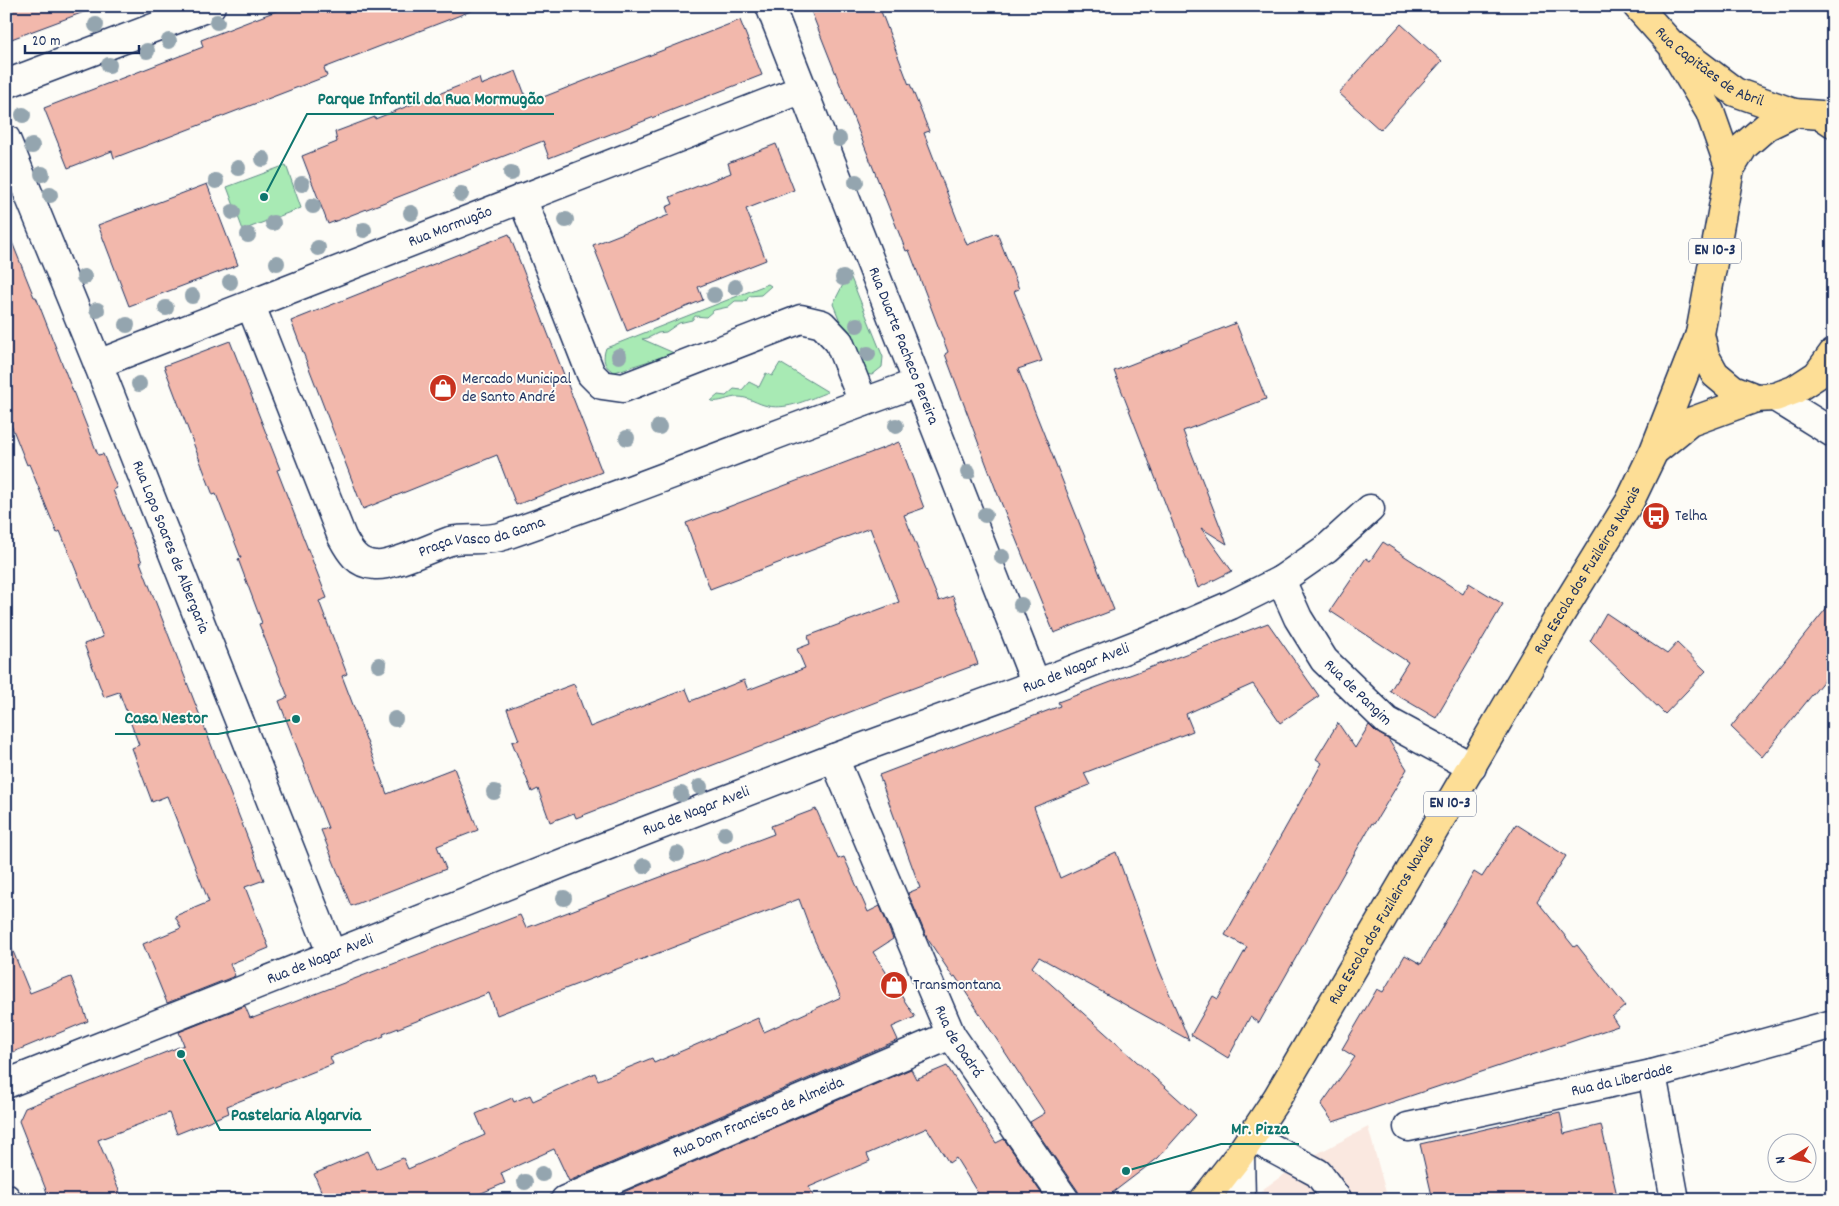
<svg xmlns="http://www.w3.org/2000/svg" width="1839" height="1206" font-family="Dekko,sans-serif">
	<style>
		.built { fill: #fae8e0 }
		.green { fill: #a8eab4; stroke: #628c89 }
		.building { fill: #f2b8ac; stroke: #1b2f5e }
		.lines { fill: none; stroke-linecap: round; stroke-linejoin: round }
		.minor-casing { stroke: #1b2f5e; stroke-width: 31 }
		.major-casing { stroke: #1b2f5e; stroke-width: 31 }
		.minor { stroke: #fdfcf7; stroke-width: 28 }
		.major { stroke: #fdde96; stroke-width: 28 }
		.tree { fill: #94a5af }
		.labels { text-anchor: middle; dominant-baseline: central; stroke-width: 4; stroke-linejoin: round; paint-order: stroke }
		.shield { fill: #fdfcf7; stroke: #5f6c8c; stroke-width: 1 }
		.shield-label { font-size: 15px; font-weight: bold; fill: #1b2f5e }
		.street-label { font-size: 16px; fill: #1b2f5e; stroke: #fdfcf7 }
		.poi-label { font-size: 16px; fill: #1b2f5e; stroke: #fdfcf7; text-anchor: start }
		.leader { fill: none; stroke: #0f766e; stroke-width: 2 }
		.callout-dot { fill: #0f766e; stroke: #fdfcf7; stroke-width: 2 }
		.callout-label { font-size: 18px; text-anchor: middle; font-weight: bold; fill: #0f766e; stroke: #fdfcf7; stroke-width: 4; stroke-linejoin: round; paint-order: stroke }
	</style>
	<rect width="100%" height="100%" fill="#fdfcf7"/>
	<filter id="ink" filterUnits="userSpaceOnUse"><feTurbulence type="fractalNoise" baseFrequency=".02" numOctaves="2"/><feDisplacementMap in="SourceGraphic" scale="10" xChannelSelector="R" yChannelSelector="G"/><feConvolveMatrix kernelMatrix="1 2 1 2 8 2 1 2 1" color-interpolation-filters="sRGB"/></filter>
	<g filter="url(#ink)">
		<path class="built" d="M1368,1127l20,73h-128l3,-11 44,-30z"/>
		<path class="green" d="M286,165l15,43 -58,22 -16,-43z
			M849,273l34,84 -1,10 -10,8 -9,-1 -3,-4 -27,-66z
			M768,284l3,2 -10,9 -12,1 -3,5h-11l-7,6 -14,3 -8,7 -11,-1 -3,4 -13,3 -13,9 -8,1 -10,5 -6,1 32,14 -59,19c-11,-4 -13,-13 -9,-24z
			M780,363l48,29c-19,7 -40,18 -60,14 -11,-2 -19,-9 -30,-9 -10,0 -18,6 -27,4l7,-6 8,1 8,-7 8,1 7,-8 10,5 7,-14 6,3z"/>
		<path class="building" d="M6,6h85l1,3 -86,32z
			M289,6h187v3l-152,59 3,8 -213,82 -2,-7 -44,17 -24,-60 159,-61 -2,-7z
			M809,6h70l30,79 1,-1 19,47 -5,2 43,112 30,-12 22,56 -5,2 28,70 -24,8 96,241 -60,23 -58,-143 -51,-136 3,-2 -39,-102 -3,1z
			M740,20l22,55 -213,83 -6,-17 -215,83 -26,-68 35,-14 -2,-10 40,-15v2l104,-41 2,7 35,-14 12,32z
			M1401,24l41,37 -62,69 -41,-37z
			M776,144l18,46 -48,19 20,51 -68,27 5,13 -76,31 -34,-86 76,-30 -3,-8 7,-3 -3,-7 61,-24 -3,-10z
			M207,184l31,81 -109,41 -31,-81z
			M6,232h2l26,65h2l62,158 5,-1 14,34 -4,2 29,72h-2l124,318 -19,7 24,61 -39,16 5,12 -68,27 -24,-59 38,-16 -6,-12 34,-14 -42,-106 -15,6 -20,-54 7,-3 -20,-53 -15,5 -20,-53 19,-7 -43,-106 -3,2 -28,-69 -2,1 -21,-53z
			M509,234l93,238 -86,33 -19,-50 -134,54 -72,-188z
			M1236,323l30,76 -83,32 44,113 -26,-16 31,43 -34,17 -84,-217z
			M230,341l50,128 -3,1 50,128 -8,3 28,73 -5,2 45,118 67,-26 24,62 -41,16 9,23 -95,37 -30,-76 7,-2 -49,-127 9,-4 -29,-73 3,-1 -24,-64 3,-1 -25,-64 -3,1 -49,-129z
			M899,442l25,66 -20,7 35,86 14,-5 25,68 -102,38 -300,116 -2,-5 -24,9 -12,-33 -6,3 -20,-50 7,-2 -12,-31 67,-25 16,43 96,-38 5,12 53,-21 4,10 57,-22 -8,-19 13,-5 -2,-8 91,-34 -29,-74 -160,61 -24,-66z
			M1383,542l80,52 6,-11 34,21 -67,114 -46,-27 18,-29 -78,-51 36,-53 4,3z
			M1833,600v69l-71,88 -31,-30z
			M1606,613l61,41 10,-11 29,28 -41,43 -75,-73z
			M1268,623l51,73 -39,27 -27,-39 -67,30 7,17 -109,42 6,12 -56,22 26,71 56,-26 40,110 33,78 -150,-83 -7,10 164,148 -38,43 -55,42h-23l-2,-9 -48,-69 15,-9 -90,-137 -2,1 -26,-39 -19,-45 12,-5 -41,-113 181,-69 -2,-4z
			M1338,723l17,25 14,-23 7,7 12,7 19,30 -33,55 -2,-1 -113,200 -9,-6 -22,41 -37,-23 22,-39 5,3 29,-52 -22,-12 97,-172 -6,-4z
			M816,809l22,50 6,-2 24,55 12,-6 13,33 -20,13 42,65 -23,10 6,13 -329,141 -15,-32 -53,24 4,10 -40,17h-159l16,-7 -8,-19 54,-23 8,18 27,-11 5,11 77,-34 -9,-21 36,-16 2,4 16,-7 3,6 62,-28 3,7 54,-22 2,5 104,-45 6,14 77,-35 -27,-58 -15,-40 -302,116 -8,-22 -106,41 1,2 -54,21 3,7 -106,42 2,7 -52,21 -8,-21 -71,27 25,60h-73l-31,-79 6,-13 159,-63 -5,-13 66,-26 5,12 3,-1v1l267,-103 6,13 248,-94 -3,-8z
			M1516,824l50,32 -29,45 37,46 3,-2 48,61 -13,11 6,9 -285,96 -12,-17 34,-48 -13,-8 35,-60 6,3 22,-37 16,9 53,-92 8,5z
			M6,939h2l22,54 41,-16 17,44 -82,34z
			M947,1066l49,77 8,-4 42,61h-64l-26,-42 -7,5 -22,-35 -60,26 3,7 -61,26 6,13h-210l306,-131 5,10z
			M1560,1112l4,22 37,-9 17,75h-185l-13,-56z"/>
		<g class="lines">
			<g class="minor-casing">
				<g id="minor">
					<path id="s1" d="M770,6l266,678"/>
					<path d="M6,84l205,-78"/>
					<path id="s2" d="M6,139l92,225 234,591"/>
					<path d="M522,198l69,176 11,11 21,3 178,-69 21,5 17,18 24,60"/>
					<path id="s3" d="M251,306l91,231c8,15 15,27 33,28 16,2 57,-18 75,-24 17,-4 36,1 53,-5 139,-48 275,-104 414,-153"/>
					<path id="s4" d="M98,364l705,-275"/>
					<path d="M1775,397l58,36"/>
					<path id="s5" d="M1281,580l17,38 26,42 63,61 85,46"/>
					<path id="s6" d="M834,758l117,277 114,165"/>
					<path d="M1652,1074l23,126"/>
					<path id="s7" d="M6,1084l582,-231 246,-95 202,-74 128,-50 67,-29 50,-25 46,-32 43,-39"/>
					<path id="s8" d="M1408,1127l244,-53 181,-50"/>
					<path d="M1251,1137l67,36 20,27"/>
					<path d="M1240,1154l1,46"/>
					<path d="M6,1198l1,2"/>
					<path id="s9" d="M565,1200l386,-165"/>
				</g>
			</g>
			<g class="major-casing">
				<g id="major">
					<path id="s10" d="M1637,6l33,37 65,49 59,21"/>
					<path d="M1675,53l35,59 20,57"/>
					<path d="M1833,123l-12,-8 -27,-2 -27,13 -23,20 -14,23 -30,165 5,22 10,18 18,15 23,9 19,-1 19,-7 23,-15 16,-22"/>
					<path d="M1657,449l33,-27 66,-24"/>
					<path id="s11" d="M1204,1200l36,-46 37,-56 283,-483 70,-114 24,-50 46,-117"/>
				</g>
			</g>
			<use href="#minor" class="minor"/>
			<use href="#major" class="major"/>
		</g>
		<g class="tree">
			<circle cx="217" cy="22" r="8"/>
			<circle cx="96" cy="25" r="8"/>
			<circle cx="169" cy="41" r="8"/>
			<circle cx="147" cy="51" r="8"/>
			<circle cx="109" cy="65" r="8"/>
			<circle cx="23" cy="115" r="8"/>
			<circle cx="839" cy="139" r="8"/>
			<circle cx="32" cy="146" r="8"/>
			<circle cx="263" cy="159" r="8"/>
			<circle cx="238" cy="168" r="8"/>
			<circle cx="511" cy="173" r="8"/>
			<circle cx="42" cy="174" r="8"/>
			<circle cx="216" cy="181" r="8"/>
			<circle cx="856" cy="182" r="8"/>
			<circle cx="302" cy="184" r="8"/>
			<circle cx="461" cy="194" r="8"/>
			<circle cx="50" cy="195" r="8"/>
			<circle cx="313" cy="206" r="8"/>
			<circle cx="233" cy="212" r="8"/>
			<circle cx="411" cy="213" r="8"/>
			<circle cx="566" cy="220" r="8"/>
			<circle cx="273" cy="223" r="8"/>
			<circle cx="364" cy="230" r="8"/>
			<circle cx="248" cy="235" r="8"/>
			<circle cx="318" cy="248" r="8"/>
			<circle cx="277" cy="263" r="8"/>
			<circle cx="84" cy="277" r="8"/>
			<circle cx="843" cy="278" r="8"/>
			<circle cx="230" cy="282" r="8"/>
			<circle cx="735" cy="287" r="8"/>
			<circle cx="714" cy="295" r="8"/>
			<circle cx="192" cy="296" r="8"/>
			<circle cx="166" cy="308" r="8"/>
			<circle cx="97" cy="310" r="8"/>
			<circle cx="127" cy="325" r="8"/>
			<circle cx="857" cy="325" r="8"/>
			<circle cx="868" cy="354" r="8"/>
			<circle cx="619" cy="356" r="8"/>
			<circle cx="139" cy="384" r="8"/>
			<circle cx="896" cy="426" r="8"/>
			<circle cx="659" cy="427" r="8"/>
			<circle cx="627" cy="438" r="8"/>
			<circle cx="968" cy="472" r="8"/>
			<circle cx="985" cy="515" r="8"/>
			<circle cx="1002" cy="557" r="8"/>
			<circle cx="1021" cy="605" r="8"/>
			<circle cx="379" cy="665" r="8"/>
			<circle cx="395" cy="719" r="8"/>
			<circle cx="700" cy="787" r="8"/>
			<circle cx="494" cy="792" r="8"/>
			<circle cx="681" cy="794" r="8"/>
			<circle cx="725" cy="834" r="8"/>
			<circle cx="677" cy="854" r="8"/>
			<circle cx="644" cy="866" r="8"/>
			<circle cx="564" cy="898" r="8"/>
			<circle cx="542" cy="1174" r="8"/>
			<circle cx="525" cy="1182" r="8"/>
		</g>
	</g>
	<defs>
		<g id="shop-disc" transform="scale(1.4375)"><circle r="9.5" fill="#c8321e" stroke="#fdfcf7"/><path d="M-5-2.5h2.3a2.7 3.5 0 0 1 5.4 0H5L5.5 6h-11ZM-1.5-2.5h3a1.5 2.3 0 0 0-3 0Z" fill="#fff"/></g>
		<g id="bus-disc" transform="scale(1.4375)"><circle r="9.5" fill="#c8321e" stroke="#fdfcf7"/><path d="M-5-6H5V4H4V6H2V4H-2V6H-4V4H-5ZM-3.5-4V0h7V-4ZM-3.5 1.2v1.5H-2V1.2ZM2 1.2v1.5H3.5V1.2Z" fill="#fff"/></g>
	</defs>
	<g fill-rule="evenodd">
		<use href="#shop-disc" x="443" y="388"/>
		<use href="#bus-disc" x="1656" y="516"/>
		<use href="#shop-disc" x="894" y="985"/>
	</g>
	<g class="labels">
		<g class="shield">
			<rect x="1689" y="238.5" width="52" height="25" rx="4"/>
			<rect x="1424" y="791.5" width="52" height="25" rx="4"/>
		</g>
		<g class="shield-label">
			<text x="1715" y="251">EN 10-3</text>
			<text x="1450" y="804">EN 10-3</text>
		</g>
		<g class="street-label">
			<text stroke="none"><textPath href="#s10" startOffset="96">Rua Capitães de Abril</textPath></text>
			<text stroke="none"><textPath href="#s4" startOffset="378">Rua Mormugão</textPath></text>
			<text stroke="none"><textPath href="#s1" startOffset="365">Rua Duarte Pacheco Pereira</textPath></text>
			<text stroke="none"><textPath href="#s3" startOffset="405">Praça Vasco da Gama</textPath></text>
			<text stroke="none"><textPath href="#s2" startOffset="440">Rua Lopo Soares de Albergaria</textPath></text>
			<text stroke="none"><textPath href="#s11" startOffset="738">Rua Escola dos Fuzileiros Navais</textPath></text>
			<text stroke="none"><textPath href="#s7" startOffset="1148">Rua de Nagar Aveli</textPath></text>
			<text stroke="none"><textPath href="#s5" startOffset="138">Rua de Pangim</textPath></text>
			<text stroke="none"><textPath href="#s7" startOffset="742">Rua de Nagar Aveli</textPath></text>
			<text stroke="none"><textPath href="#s11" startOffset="332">Rua Escola dos Fuzileiros Navais</textPath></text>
			<text stroke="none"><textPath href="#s7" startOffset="338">Rua de Nagar Aveli</textPath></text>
			<text stroke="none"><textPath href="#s6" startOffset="310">Rua de Dadrá</textPath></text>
			<text stroke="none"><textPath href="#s8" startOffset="219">Rua da Liberdade</textPath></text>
			<text stroke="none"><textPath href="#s9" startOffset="210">Rua Dom Francisco de Almeida</textPath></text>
		</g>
		<g class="poi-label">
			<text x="462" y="379">Mercado Municipal<tspan x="462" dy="18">de Santo André</tspan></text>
			<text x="1675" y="516">Telha</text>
			<text x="913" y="985">Transmontana</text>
		</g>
	</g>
	<path class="leader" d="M264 197L307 114H554M296 719L218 734H115M181 1054L220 1130H371M1126 1171L1221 1144H1299"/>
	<g class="callout-dot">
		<circle cx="264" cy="197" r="5"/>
		<circle cx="296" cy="719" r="5"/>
		<circle cx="181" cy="1054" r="5"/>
		<circle cx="1126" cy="1171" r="5"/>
	</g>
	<g class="callout-label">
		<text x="431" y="104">Parque Infantil da Rua Mormugão</text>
		<text x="166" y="723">Casa Nestor</text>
		<text x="296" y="1120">Pastelaria Algarvia</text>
		<text x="1260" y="1134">Mr. Pizza</text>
	</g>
	<rect width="1839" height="1206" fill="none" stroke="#fdfcf7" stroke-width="25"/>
	<rect x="12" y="12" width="1814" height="1181" fill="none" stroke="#1b2f5e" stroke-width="2" filter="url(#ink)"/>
	<g transform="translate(1792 1158) rotate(260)"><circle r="24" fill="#fdfcf7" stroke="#a3aaba"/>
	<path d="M0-4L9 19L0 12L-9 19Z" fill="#c8321e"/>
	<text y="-8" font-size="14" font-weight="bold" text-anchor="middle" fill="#1b2f5e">N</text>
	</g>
	<path d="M25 45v8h114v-8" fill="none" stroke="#1b2f5e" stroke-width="2.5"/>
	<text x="32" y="45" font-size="15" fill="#1b2f5e" stroke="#fdfcf7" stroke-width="4" paint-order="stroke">20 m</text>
</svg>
